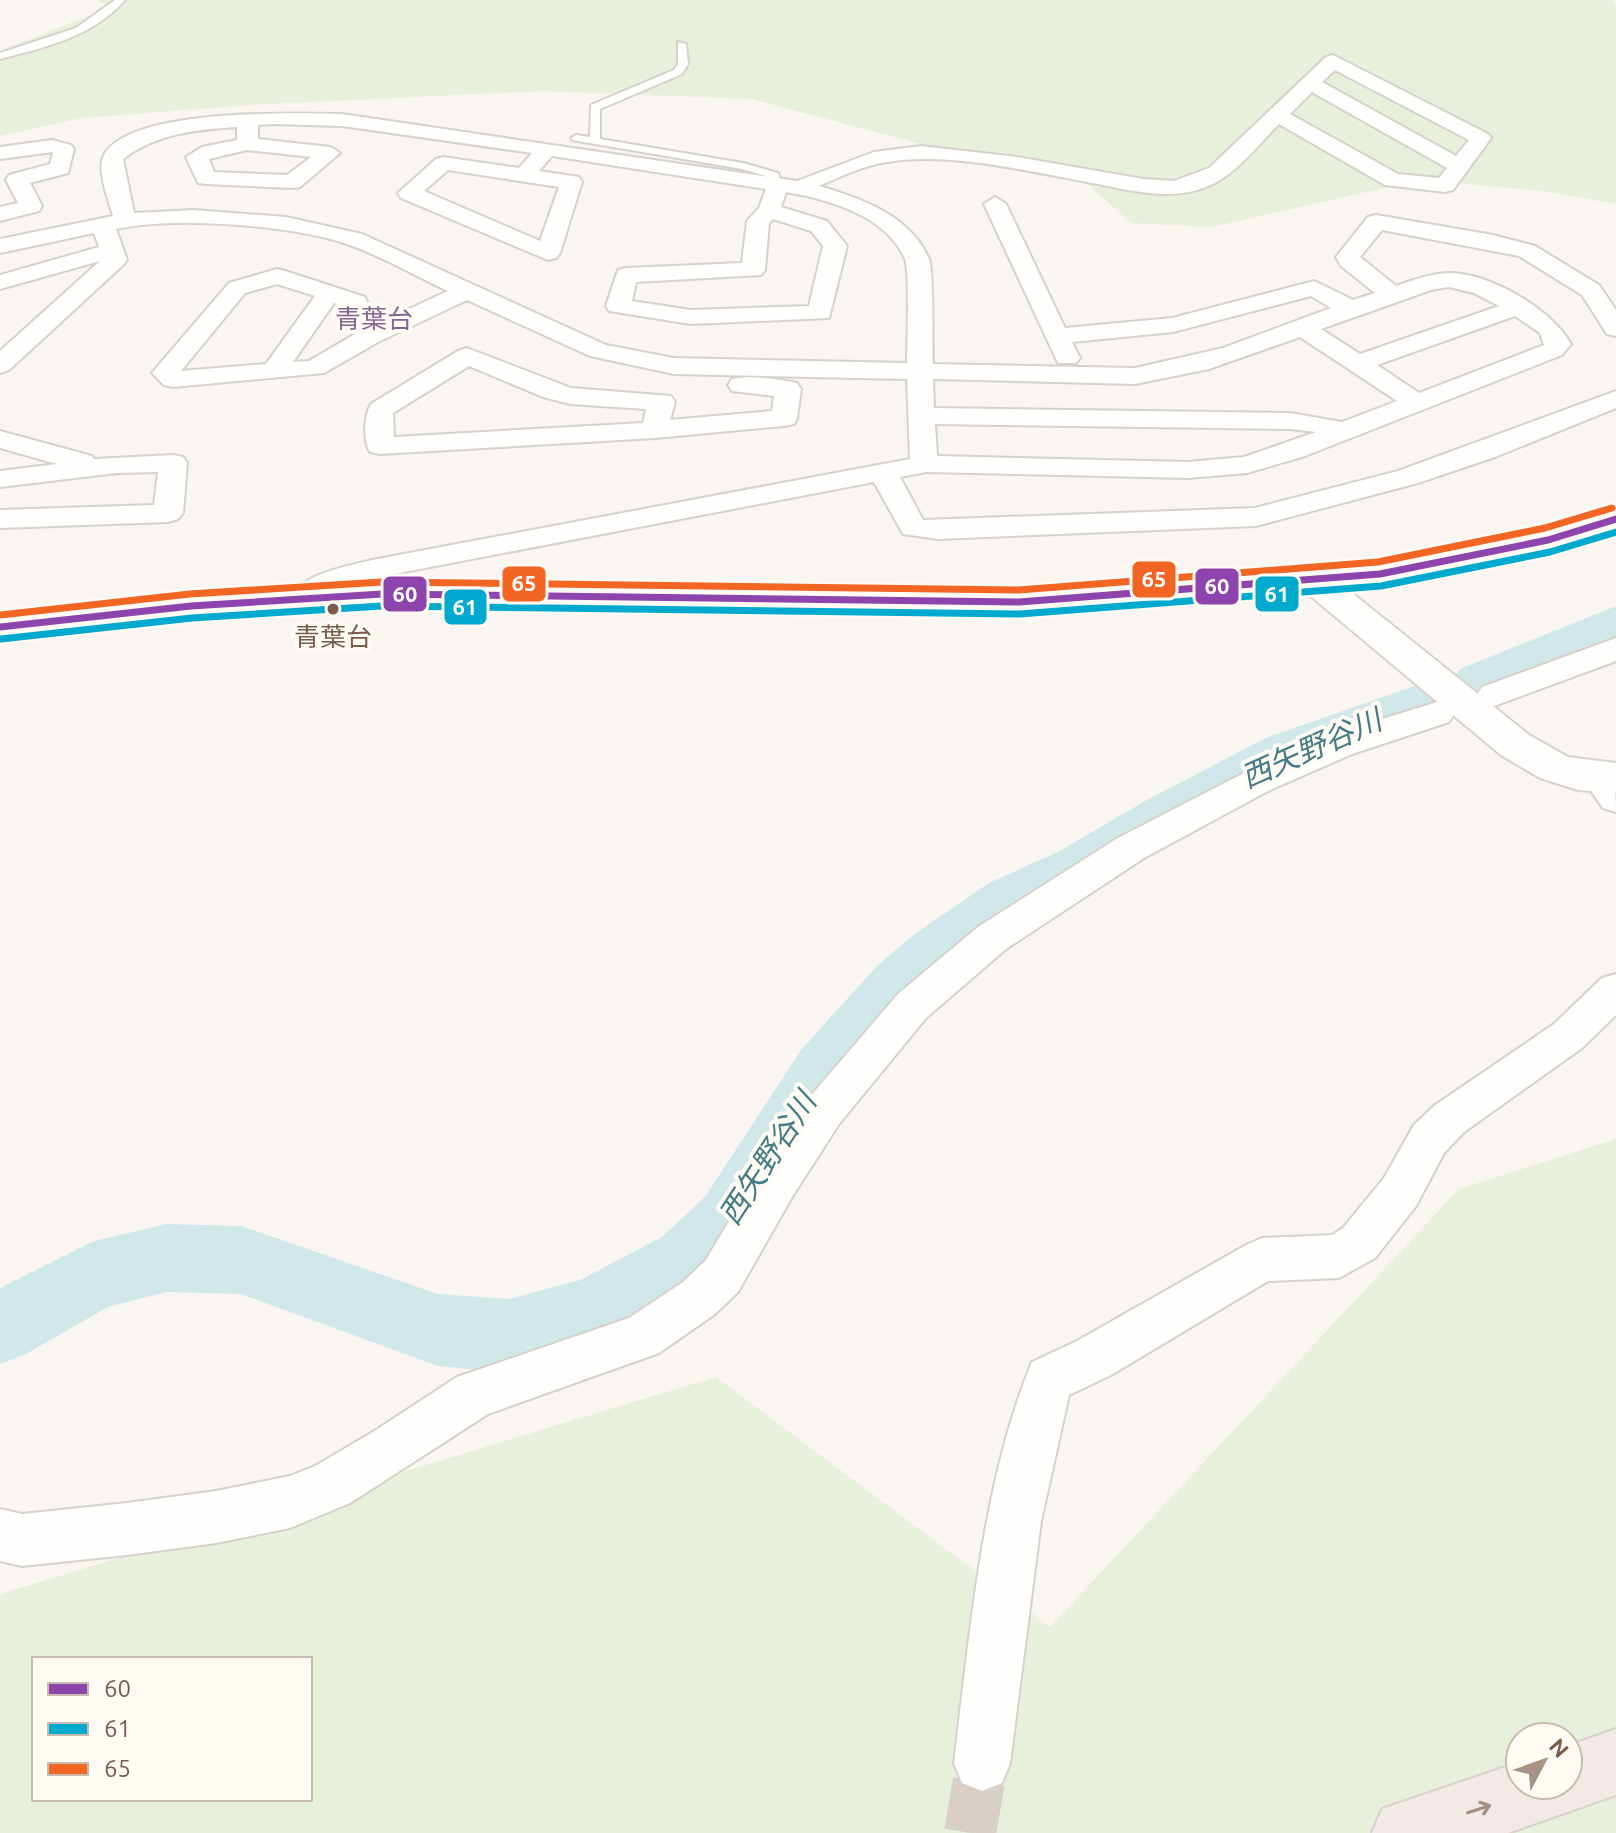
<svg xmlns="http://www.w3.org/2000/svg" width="1616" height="1833" font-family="Ubuntu,'Noto Sans JP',sans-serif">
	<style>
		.green { fill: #e7f0db; fill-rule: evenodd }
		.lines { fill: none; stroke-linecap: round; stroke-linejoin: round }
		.river { fill: #d0e8ea; fill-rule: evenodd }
		.street-tunnel { stroke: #d9cfc7; stroke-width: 52; stroke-dasharray: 52 26; stroke-linecap: butt }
		.lane-casing { stroke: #d7d1cb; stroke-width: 4 }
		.street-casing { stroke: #d7d1cb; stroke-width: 4 }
		.secondary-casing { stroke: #d9d2cb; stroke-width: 4 }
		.highway-casing { stroke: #dad1cc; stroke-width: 4 }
		.lane { fill: #fefefd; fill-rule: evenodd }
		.street { fill: #fefefd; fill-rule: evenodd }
		.secondary { fill: #fefefd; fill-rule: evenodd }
		.highway { fill: #f2eae7; fill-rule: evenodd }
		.bus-1-casing { stroke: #fffaf3; stroke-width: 12 }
		.bus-2-casing { stroke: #fffaf3; stroke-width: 12 }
		.bus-3-casing { stroke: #fffaf3; stroke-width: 12 }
		.bus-1 { stroke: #8e44ad; stroke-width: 7 }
		.bus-2 { stroke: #00a9ce; stroke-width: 7 }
		.bus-3 { stroke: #f26522; stroke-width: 7 }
		.oneway { stroke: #a48e83 }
		.bus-dot { fill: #7a5c4d; stroke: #fffaf3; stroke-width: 3 }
		.labels { text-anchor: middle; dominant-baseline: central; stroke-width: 8; stroke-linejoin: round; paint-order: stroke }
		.far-neighbourhood-label { font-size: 26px; fill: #846695; stroke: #fffaf3 }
		.bus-label { font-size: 26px; fill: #7a5c4d; stroke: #fffaf3 }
		.water-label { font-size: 30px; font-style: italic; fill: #437c86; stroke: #fffaf3 }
		.line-badge { stroke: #fffaf3; stroke-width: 3 }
		.badge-label { font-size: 22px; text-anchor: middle; font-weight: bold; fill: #fff }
	</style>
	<rect width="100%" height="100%" fill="#f9f5f0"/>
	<path class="green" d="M98,0h1515l3,6v198l-73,-13 -124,-11 -207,47 -81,-4 -45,-41 -120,-26 -214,-57 -210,-8 -291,14 -169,13 -82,18v-85l108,-43z
		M1616,1139v694h-1616v-239l716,-217 334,250 409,-438zM34,1659h276v140h-276zM1520,1737h48v48h-48z"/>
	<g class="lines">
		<path class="river" d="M1616,606v35l-138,58 -18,-6 -8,-12 8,-12z
			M1420,684l19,5 7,13 -7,13 -135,51 -119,65 -85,53 -69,31 -75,55 -35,32 -74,88 -92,153 -41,42 -96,53 -109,35 -71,-7 -197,-72 -74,-2 -59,15 -82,47 -26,10v-76l94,-47 73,-17 74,2 197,68 71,5 71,-19 82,-43 43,-40 96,-147 76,-84 35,-30 77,-53 69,-31 87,-51 121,-63z"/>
		<path class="street-tunnel" d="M970,1833l12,-70"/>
		<g class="lane-casing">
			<path id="lane" d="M115,0h10c-33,37 -79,47 -125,59v-6l76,-25z
				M678,42l8,2 2,20 -6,10 -82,35v30l143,24 35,10 4,13h-8l-5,-9 -27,-8 -170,-29 -1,-2 5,-3 14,2 1,-32 83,-35 4,-6z"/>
		</g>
		<g class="street-casing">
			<path id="street" d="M1333,55l155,79 3,4 -38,52 -8,2 -60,-7 -106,-61c-22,22 -44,52 -73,63 -35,14 -73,4 -108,-3 -63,-11 -148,-33 -211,-22 -22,3 -48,15 -68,24 41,12 91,29 110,73 5,13 3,85 4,105l202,4 88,-20 108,-40 -20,-12 -138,36 -101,10 8,16 -4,5h-18l-74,-159 11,-7 11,7 59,124 107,-10 142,-37 39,19 22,-7 -34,-27 -5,-9 32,-40 8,-2 117,20 42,11 64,39 17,25v26l-9,-2 -25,-39 -63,-39 -137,-26 -22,27 36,29c17,-6 36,-13 55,-13 40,1 100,36 120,71l-9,11 -257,101 -58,17 -59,5 -262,-6 -26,5 23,43 332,-12 143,-37 218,-80v17l-121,49 -77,26 -162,43 -318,13 -35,-5 -29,-52 -496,95 -71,28 -11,-3 -4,-7c14,-22 56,-29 80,-35l538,-101 -3,-80 -233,-5 -84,-18 -123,-56 -89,42 -54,31 -151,14 -9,-2 -12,-12 77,-90 48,-14 8,2 80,26 12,27 71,-33c-33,-15 -66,-35 -101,-47 -57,-19 -172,-28 -231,-15l11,31 -4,5 -114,105 -9,3v-22l100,-90 -100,28v-14l99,-28 -5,-14 -94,20v-14l113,-23c-4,-15 -17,-47 -9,-61 26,-47 189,-42 238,-41l455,67 77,-29 47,-6 96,11 126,22 31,2 35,-13 117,-111zM1335,70l134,70 -13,16 -134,-74zM1312,92l135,76 -8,10 -41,-4 -108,-60zM274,124l68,2 190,27 -13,15 -76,-11 -7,2 -38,34 3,5 147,62 8,-2 4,-5 22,-71 -3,-5 -40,-6 13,-15 214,33 -7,19 -12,13 -5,42 -116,5 -8,2 -12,36 3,5 82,13 138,-6 18,-72 -20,-25 -46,-14 5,-15c42,7 101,24 119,67 5,12 2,86 2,104l-233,-5 -68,-13 -244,-111 -76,-17 -92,-7 -60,3 -11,-54c34,-26 73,-29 114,-32v13l-35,7 -16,10 12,26 8,1 86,4 8,-1 40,-34 -10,-6 -72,-8v-14zM247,150l64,7 -24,18 -73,-3 -5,-13zM448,170l111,17 -19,54 -116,-50zM773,219l38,12 12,15 -14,60 -118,4 -59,-9 4,-19 125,-7 4,-5 4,-47zM277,284l38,12 -49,68 -85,7 64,-78zM1449,287l25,6 25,13 -139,48 -39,-25 110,-39zM334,303l11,4 10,27 -46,27 -16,1zM1515,316l25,17 4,12 -125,48 -42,-28zM1300,337l97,64 -55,21 -52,-9 -356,-5 -1,-29 202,5 74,-15zM935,424l355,5 26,3 -72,25 -56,5 -251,-6z
				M52,140l19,5 3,4 -6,24 -38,10 12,23 -3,5 -39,10v-14l18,-4 -12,-23 3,-5 41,-11 3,-12 -53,7v-12z
				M467,348l104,40 100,8 4,6 -5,18 102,-9 2,-15 -42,-5 -4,-6 4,-6c19,-4 46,0 65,4l4,6 -4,29 -3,6 -10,2 -129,12 -275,16 -10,-2c-7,-11 -6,-37 1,-48l87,-53zM469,366l74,31 27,7 76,5 -3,14 -249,14 -1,-24z
				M0,431l92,25 2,3 79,-4 10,2 4,6 -4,50 -5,6 -10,3 -168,6v-18l154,-5 4,-33 -41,1 -117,14v-16l57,-7 -57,-16z
				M1616,638v23l-122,45 -12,-3 -5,-8 5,-8z
				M1437,702l12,4 5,8 -5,8 -97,32 -84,37 -124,67 -138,91 -80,69 -87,106 -47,73 -54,95 -23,22 -56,39 -171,61 -138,89 -60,25 -74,15 -89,12 -105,11 -22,-5v-52l22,5 105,-11 89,-12 74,-15 25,-10 58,-34 84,-55 172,-59 54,-36 23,-22 54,-91 49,-71 89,-104 80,-67 140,-89 126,-65 84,-37z
				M1599,765c17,8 17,25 17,47l-13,-4 -21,-30 5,-9z
				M1616,974v41l-34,33 -118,84 -20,21 -28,53 -41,52 -36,20 -71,3 -157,94 -42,20 -28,126 -31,242 -8,20 -20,8 -20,-8 -8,-20c16,-129 28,-281 78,-401l45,-21 169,-96 16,-7 70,-3 11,-7 41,-50 30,-53 20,-19 120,-82 48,-46z"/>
		</g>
		<g class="secondary-casing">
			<path id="secondary" d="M1616,509v21c-87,27 -179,49 -269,59l182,146 39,22 48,6v30l-38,-3 -38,-12 -39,-23 -194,-162 -288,21 -685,-7 -143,10 -191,22v-24l191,-21 191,-11 637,7 361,-27 162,-32z"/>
		</g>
		<g class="highway-casing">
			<path id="highway" d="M1616,1729v66l-108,38h-136l10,-24 138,-47v23h48v-39z"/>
		</g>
		<use href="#lane" class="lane"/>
		<use href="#street" class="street"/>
		<use href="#secondary" class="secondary"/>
		<use href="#highway" class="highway"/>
		<g class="bus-1-casing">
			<path id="bus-1" d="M0,627l191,-21 191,-12 637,8 361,-28 168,-34 68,-21"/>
		</g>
		<g class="bus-2-casing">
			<path id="bus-2" d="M1,639l191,-21 190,-12 638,8 361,-28 169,-34 66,-20"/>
		</g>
		<g class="bus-3-casing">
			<path id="bus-3" d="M0,615l190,-21 192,-12 637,8 359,-28 167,-34 67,-20"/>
		</g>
		<use href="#bus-1" class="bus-1"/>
		<use href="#bus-2" class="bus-2"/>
		<use href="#bus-3" class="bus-3"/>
	</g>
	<defs><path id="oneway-shaft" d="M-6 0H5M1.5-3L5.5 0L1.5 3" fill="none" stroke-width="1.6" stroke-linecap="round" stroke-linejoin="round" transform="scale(2)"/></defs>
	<use class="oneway" href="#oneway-shaft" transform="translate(1479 1809) rotate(-18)"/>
	<circle class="bus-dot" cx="333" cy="609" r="7"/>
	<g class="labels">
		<g class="far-neighbourhood-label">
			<text x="374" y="318">青葉台</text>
		</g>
		<g class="bus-label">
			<text x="333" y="636">青葉台</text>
		</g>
		<g class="water-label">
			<text transform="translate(1311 748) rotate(-24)">西矢野谷川</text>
			<text transform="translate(767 1158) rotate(-57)">西矢野谷川</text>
		</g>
	</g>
	<g class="line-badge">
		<rect x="1131" y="560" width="46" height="39" rx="8" fill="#f26522"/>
		<rect x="501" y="565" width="46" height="38" rx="8" fill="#f26522"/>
		<rect x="1194" y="567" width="46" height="39" rx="8" fill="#8e44ad"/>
		<rect x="1254" y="575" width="46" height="38" rx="8" fill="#00a9ce"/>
		<rect x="382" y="575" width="46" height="38" rx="8" fill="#8e44ad"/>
		<rect x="443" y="588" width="45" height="38" rx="8" fill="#00a9ce"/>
	</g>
	<g class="badge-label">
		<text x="1154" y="587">65</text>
		<text x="524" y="591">65</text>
		<text x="1217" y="594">60</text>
		<text x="1277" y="602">61</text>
		<text x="405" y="602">60</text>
		<text x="465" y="615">61</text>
	</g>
	<rect x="32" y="1657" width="280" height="144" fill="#fffaf3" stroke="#cabbb1" stroke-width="2"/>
	<rect x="48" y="1683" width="40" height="12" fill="#8e44ad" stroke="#cabbb1" stroke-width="2"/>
	<text x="104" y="1697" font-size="24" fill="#7a5c4d">60</text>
	<rect x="48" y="1723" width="40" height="12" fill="#00a9ce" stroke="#cabbb1" stroke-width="2"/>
	<text x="104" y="1737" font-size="24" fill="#7a5c4d">61</text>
	<rect x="48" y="1763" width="40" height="12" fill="#f26522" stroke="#cabbb1" stroke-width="2"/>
	<text x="104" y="1777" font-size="24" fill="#7a5c4d">65</text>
	<g transform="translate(1544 1761) rotate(49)"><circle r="38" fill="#fffaf3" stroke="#cabbb1" stroke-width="2"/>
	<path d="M0-6L14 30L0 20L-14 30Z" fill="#a69286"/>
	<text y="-12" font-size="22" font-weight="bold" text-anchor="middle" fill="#7a5c4d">N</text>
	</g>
</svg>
